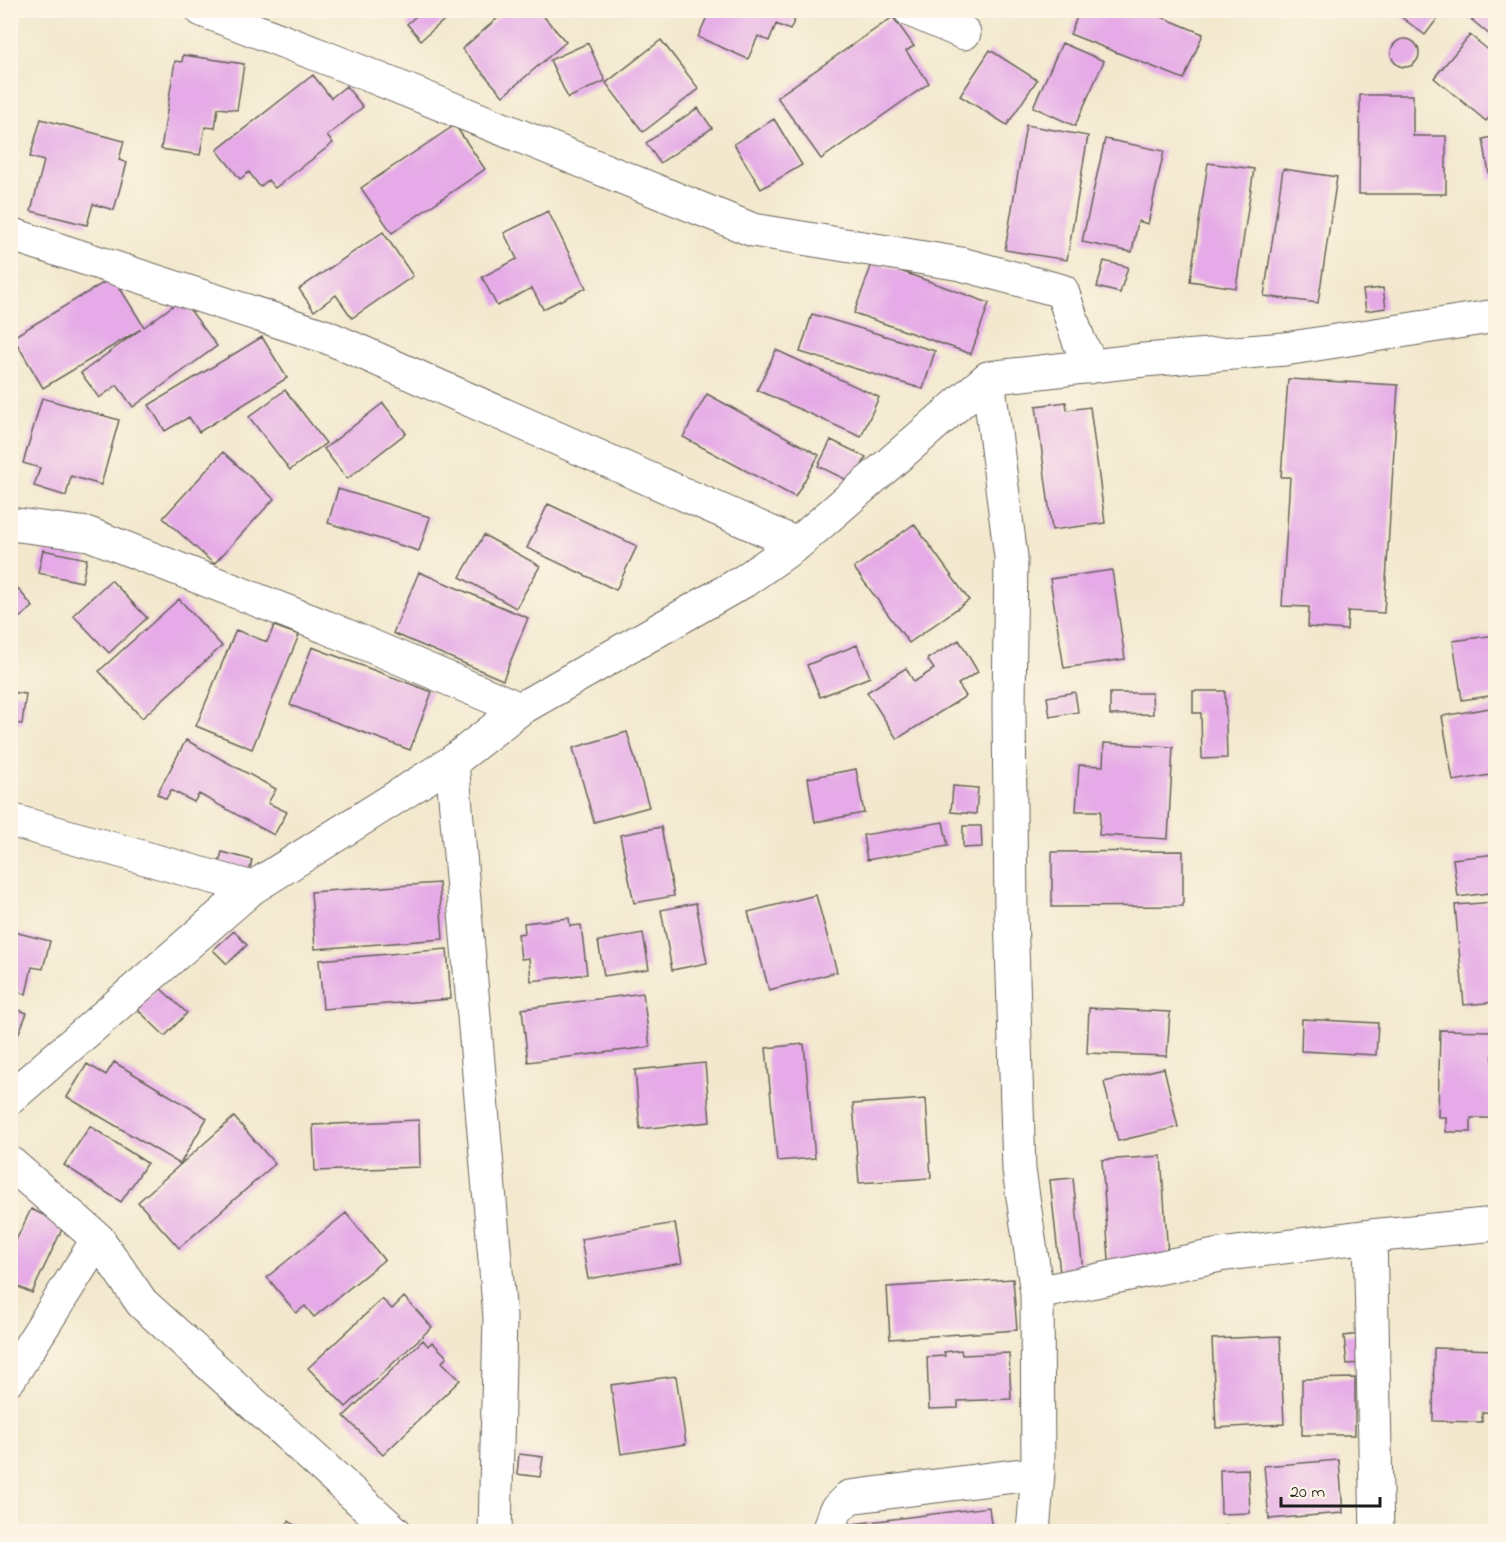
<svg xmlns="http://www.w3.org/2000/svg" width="1506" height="1542" font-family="'Indie Flower',sans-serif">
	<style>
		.building { fill: #e5aae7 }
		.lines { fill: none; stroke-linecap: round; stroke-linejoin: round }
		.minor-casing { stroke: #67635a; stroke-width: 35 }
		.minor { stroke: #fff; stroke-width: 33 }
	</style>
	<rect width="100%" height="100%" fill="#fcf5e5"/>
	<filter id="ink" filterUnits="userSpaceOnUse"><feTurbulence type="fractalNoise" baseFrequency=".0167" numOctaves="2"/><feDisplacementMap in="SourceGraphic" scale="12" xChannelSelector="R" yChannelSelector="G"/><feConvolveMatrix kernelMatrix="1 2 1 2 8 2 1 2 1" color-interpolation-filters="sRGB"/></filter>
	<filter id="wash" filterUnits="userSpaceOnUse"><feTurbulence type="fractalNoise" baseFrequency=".008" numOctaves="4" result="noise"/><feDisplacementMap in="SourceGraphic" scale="24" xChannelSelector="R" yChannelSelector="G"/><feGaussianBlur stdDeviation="1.35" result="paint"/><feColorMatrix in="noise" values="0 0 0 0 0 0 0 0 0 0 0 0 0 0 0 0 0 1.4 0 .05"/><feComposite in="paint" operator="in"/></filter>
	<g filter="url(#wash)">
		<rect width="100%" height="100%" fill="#f3e8ce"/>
		<g id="blocks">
			<path class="building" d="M423,10h33l-35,30 -14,-16z
				M507,10h31l28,32 -63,54 -41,-47z
				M710,10h89l-9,20 -14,-6 -7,17 -11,-5 -10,23 -50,-22z
				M1080,10h65l58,24 -19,45 -114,-45z
				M1392,10h52l-19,25z
				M1460,10h36v30z
				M893,17l21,29 -8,5 23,32 -108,76 -44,-62z
				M1470,35l26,21v54l-10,11 -52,-43z
				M1391 53a14 14 0 1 1 28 0a14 14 0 1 1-28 0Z
				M661,40l38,49 -56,43 -37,-49z
				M588,43l17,38 -37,17 -18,-38z
				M1062,43l42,18 -29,65 -42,-19z
				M990,50l47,30 -30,45 -47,-29z
				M183,55l61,9 -7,46 -19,-2 -3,20 -10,-1 -5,28 -39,-6 14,-88 7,1z
				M313,75l18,23 15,-12 17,21 -36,29 6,7 -58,45 -7,-8 -8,7 -11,-15 -9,7 -23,-29z
				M1360,95h53v41h33v58h-87z
				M698,108l14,20 -52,35 -14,-20z
				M41,119l83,22 -5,19 8,3 -13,47 -21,-6 -6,21 -56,-14 13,-50 -14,-4z
				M774,119l28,46 -41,24 -27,-45z
				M455,125l30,44 -93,64 -31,-45z
				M1026,125l62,11 -21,124 -62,-10z
				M1496,136v42l-6,1 -7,-40z
				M1105,139l59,12 -16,73 -10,-3 -6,31 -50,-10z
				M1208,163l46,6 -18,119 -46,-7z
				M1283,169l54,8 -19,126 -54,-7z
				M548,211l38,77 -43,21 -11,-21 -35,18 -15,-29 35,-18 -13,-26z
				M383,232l30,44 -61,42 -16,-23 -22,16 -15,-22z
				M873,261l116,42 -18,51 -117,-41z
				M1104,261l24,6 -8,26 -23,-6z
				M113,277l31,50 38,-28 35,47 -84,61 -16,-22 -18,13 -18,-25 60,-44 -98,59 -30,-51z
				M1383,288l3,20 -20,3 -3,-21z
				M812,314l123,37 -12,38 -123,-37z
				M262,337l25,41 -88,54 -10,-15 -24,14 -16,-26z
				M776,350l103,47 -18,40 -104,-47z
				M1288,379l110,6 -14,228 -36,-2 -1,19 -39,-3 1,-20 -27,-1 8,-129h-9z
				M285,390l41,53 -36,27 -41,-53z
				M707,394l112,61 -24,42 -112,-60z
				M42,398l77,22 -18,65 -30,-9 -5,20 -32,-10 6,-18 -17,-5z
				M1066,402l1,8 23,-3 15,116 -53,7 -16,-124z
				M383,403l23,30 -59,46 -23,-30z
				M831,440l35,17 -13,26 -35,-17z
				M223,452l51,47 -60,65 -51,-46z
				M338,489l92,28 -11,34 -91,-28z
				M548,504l89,42 -21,44 -89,-42z
				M914,524l55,76 -60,43 -55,-75z
				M484,535l56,31 -24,42 -56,-31z
				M43,550l44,9 -5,23 -44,-9z
				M1112,570l13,89 -61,9 -14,-89z
				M419,572l109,46 -25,62 -110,-47z
				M10,579l23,28 -23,18z
				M111,580l36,38 -38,35 -36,-38z
				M179,599l43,47 -80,72 -43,-47z
				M274,626l25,9 -47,114 -56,-23 40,-96 31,12z
				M1496,635v60l-34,5 -9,-59z
				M959,640l19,32 -20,12 8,12 -69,43 -30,-47 39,-24 8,14 20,-13 -7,-10z
				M857,645l13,32 -50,20 -13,-32z
				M312,647l120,45 -22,58 -120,-45z
				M1193,691h32l2,67 -25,1 -1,-46h-8z
				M10,692l16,2 -4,30 -12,-1z
				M1075,692l3,20 -28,5 -3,-20z
				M1110,693h42l1,21 -43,1z
				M1496,707v67l-43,7 -11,-65z
				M627,732l22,75 -55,15 -21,-74z
				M186,740l90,49 -8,14 19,9 -13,23 -75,-41 -5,8 -23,-12 -5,9 -9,-5z
				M1104,743l69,4 -5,92 -69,-4 2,-24h-25l3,-46 24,1z
				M856,769l8,44 -49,9 -7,-44z
				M953,786l25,2 -2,26 -25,-2z
				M943,822l5,24 -81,14 -4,-25z
				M963,826h18l1,21 -19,1z
				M661,827l13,69 -40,7 -14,-68z
				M1183,851v55l-131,1v-55z
				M222,852l30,8 -4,17 -31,-7z
				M1496,854v38l-38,5 -5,-38z
				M439,883l4,56 -128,10 -4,-57z
				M816,895l21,77 -68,18 -21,-78z
				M1496,902v100l-32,3 -9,-100z
				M696,903l11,60 -35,7 -11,-60z
				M569,918l1,8 11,-1 6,49 -56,7 -2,-23 -8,1 -3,-25 7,-1 -1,-10z
				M10,931l40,10 -7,28 -11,-2 -6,27 -16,-4z
				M234,931l13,14 -20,19 -14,-14z
				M643,933l6,36 -45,7 -6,-35z
				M447,949l4,50 -128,10 -4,-49z
				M159,987l28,26 -22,23 -27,-26z
				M643,993l7,54 -122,15 -6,-53z
				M10,1007l17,6 -16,39h-1z
				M1089,1008l81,4 -3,44 -80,-3z
				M1302,1019l76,4 -2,32 -75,-4z
				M1440,1030l53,1 -1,87h-21v14h-25v-15h-8z
				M804,1044l11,114 -38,3 -11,-113z
				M114,1062l93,56 -27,46 -113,-67 20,-33 19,11z
				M705,1063l5,59 -70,7 -5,-59z
				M1164,1068l14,59 -60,14 -14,-59z
				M926,1099l5,79 -72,5 -6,-79z
				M234,1117l41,47 -96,84 -41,-46z
				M419,1120l1,47 -105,4 -2,-46z
				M90,1126l57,37 -26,39 -57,-37z
				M1161,1156l8,113 -59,5 -8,-114z
				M1073,1178l12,111 -23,3 -12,-112z
				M31,1209l33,16 -32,68 -22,-10v-30z
				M346,1213l38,47 -70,57 -9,-11 -9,7 -29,-36z
				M675,1223l7,40 -94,16 -7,-40z
				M1013,1279l4,51 -127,9 -3,-52z
				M404,1297l28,30 -86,80 -38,-39 74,-69 10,10z
				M1360,1334l2,29 -15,1 -3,-28z
				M1280,1336l4,88 -68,4 -4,-89z
				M423,1340l5,6 4,-4 15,15 -5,5 18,18 -77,75 -39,-39z
				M1434,1348l62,2v63l-14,-1v10l-49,-1z
				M961,1350l1,5 47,-2 2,46 -53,2v7l-29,1 -2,-52 18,-1 -1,-4z
				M676,1376l10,68 -65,10 -10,-69z
				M1355,1378v57h-53v-56z
				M519,1454l24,3 -3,20 -23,-3z
				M1339,1460l4,53 -74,6 -5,-53z
				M1248,1469l2,44 -29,1 -1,-44z
				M989,1507l3,25h-147v-7z
				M289,1521l15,11h-23z
				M1224,1526h25v6h-25z
				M1315,1528l1,4h-20v-2z"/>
		</g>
	</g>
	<g filter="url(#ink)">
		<use href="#blocks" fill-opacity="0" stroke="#67635a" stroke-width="1.5"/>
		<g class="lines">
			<g class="minor-casing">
				<path id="minor" d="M202,10l127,49 424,171 208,34 101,27 17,50 10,19v7
					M910,10l54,23
					M10,234l317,103 470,207
					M988,378l23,179 -2,148 2,208 8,257 18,123 1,180 -5,59
					M10,524l79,10 237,93 194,82
					M452,762l48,555 -5,215
					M10,820l242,68
					M10,1098l242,-210 200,-126 68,-53 224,-128 53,-37 191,-166 156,-18 141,-11 211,-33
					M10,1163l88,76 44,64 253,229
					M1370,1236l7,296
					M1037,1293l183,-38 150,-19 126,-12
					M10,1378l88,-139
					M828,1532l7,-21 14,-14 189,-24"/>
			</g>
			<use href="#minor" class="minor"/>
		</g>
	</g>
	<rect width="1506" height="1542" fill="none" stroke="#fcf5e5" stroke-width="36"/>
	<path d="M1281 1497v9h99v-9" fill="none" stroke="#1c1c1c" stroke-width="3"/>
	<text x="1290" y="1497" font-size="18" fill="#1c1c1c" stroke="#fcf5e5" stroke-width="4.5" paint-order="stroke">20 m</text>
</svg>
